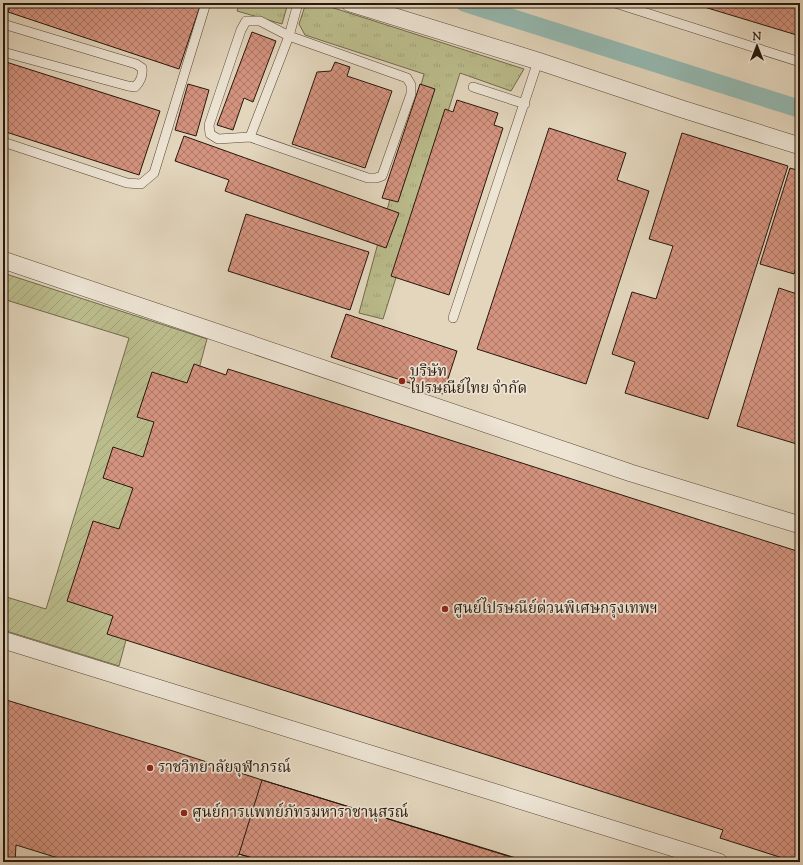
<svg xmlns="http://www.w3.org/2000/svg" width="803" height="865" font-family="'Sorts Mill Goudy','Noto Serif Thai',serif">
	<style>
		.grass { fill: url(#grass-tufts); stroke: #726a4c }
		.garden { fill: url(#garden-furrows); stroke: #726a4c }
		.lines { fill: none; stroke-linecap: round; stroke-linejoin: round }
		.canal { stroke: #95b9b1; stroke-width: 18 }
		.building { fill: url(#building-cross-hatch); stroke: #28170c }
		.service-casing { stroke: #574738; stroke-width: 10 }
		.minor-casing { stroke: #574738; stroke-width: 18 }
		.service { stroke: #ede4d4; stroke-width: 9 }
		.minor { stroke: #ede4d4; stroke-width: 17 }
		.poi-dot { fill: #8f2418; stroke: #ede4d4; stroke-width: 1.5 }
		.labels { text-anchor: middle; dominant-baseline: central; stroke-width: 3.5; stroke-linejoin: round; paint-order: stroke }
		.poi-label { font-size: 15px; fill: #28170c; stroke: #ede4d4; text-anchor: start }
	</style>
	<defs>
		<pattern id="grass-tufts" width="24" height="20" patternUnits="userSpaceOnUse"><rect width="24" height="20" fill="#bbbc8c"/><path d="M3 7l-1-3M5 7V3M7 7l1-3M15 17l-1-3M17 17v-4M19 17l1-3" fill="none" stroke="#a1a178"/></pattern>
		<pattern id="garden-furrows" width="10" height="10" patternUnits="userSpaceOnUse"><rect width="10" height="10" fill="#bbbc8c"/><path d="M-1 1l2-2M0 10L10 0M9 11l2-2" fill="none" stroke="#a1a178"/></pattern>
		<pattern id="building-cross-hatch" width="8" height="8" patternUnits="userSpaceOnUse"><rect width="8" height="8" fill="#d4937f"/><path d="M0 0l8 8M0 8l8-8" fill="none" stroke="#ac7766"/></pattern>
	</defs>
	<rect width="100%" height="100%" fill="#e3d6bd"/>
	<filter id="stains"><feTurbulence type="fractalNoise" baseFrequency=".005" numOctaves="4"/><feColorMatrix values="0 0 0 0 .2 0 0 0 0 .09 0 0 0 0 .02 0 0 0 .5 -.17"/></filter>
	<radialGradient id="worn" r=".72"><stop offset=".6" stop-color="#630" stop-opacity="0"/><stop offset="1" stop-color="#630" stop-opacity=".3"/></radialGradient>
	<path class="grass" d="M240,3h48l-6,21 -45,-13z
		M306,3h12l206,66 -13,22 -51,-18 -77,246 -24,-6 65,-239 -119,-39 -6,-11z"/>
	<path class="garden" d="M3,273l204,66 -88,327 -116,-36v-34l43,13 83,-271 -126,-39z"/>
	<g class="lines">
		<path class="canal" d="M465,3l335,106"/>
	</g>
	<path class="building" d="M11,3h180l9,3 -21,63 -171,-57z
		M691,3h109v33z
		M252,32l24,9 -23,61 -9,-4 -11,32 -16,-5z
		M3,61l157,50 -21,64 -136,-44z
		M335,62l15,5 -3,9 45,15 -27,77 -73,-24 25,-72 14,-1z
		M188,84l21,6 -13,46 -21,-6z
		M420,84l15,5 -37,113 -16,-4z
		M457,100l41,13 -4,12 9,3 -54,167 -58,-19 54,-167 8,3z
		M549,128l77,25 -9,27 32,11 -63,193 -109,-35z
		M682,133l106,33 -80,253 -83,-26 10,-31 -23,-8 20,-62 24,7 17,-53 -24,-7z
		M184,136l215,77 -13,35 -161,-57 4,-11 -54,-19z
		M790,168l10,3v84l-6,19 -34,-10z
		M246,214l123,38 -19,58 -122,-39z
		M779,288l21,7v150l-63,-19z
		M346,314l111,37 -14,43 -112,-37z
		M194,364l32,11 2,-6 572,183v310h-5l-75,-24 3,-8 -616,-196 6,-18 -46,-15 26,-80 26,8 14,-41 -30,-10 10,-31 30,10 11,-35 -17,-5 15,-45 35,11z
		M3,699l164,50 95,31 265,82h-261l-27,-8 -6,8h-162l-55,-17 -1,17h-12z
		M262,780l254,78 -1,4h-249l-27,-8z"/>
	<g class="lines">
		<g class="service-casing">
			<path id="service" d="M615,3l185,59
				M246,21h14l29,15 118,42 4,7v9l-29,82 -6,2h-8l-118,-41 -32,2 -8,-5 -1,-9 32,-95z
				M3,24l133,40 6,4c1,8 -1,13 -7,19l-7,-1 -125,-34
				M473,87l52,17
				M250,137l39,-101 9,-33
				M3,142l124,41 14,1 13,-11 52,-170
				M453,318l85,-257"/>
		</g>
		<g class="minor-casing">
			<path id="minor" d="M350,3l188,58 144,48 118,37
				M3,260l628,213 169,52
				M3,640l716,222"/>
		</g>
		<use href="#service" class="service"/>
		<use href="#minor" class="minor"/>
	</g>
	<g class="poi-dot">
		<circle cx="402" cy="381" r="4"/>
		<circle cx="445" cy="609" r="4"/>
		<circle cx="150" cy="768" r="4"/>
		<circle cx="184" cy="813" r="4"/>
	</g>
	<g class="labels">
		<g class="poi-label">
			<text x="410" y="372">บริษัท<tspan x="410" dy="17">ไปรษณีย์ไทย จำกัด</tspan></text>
			<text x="453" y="609">ศูนย์ไปรษณีย์ด่วนพิเศษกรุงเทพฯ</text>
			<text x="158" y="768">ราชวิทยาลัยจุฬาภรณ์</text>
			<text x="192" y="813">ศูนย์การแพทย์ภัทรมหาราชานุสรณ์</text>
		</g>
	</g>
	<rect width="803" height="865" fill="none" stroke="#e3d6bd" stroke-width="16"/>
	<rect x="4" y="4" width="795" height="857" fill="none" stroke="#28170c" stroke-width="2"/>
	<rect x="8" y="8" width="787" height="849" fill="none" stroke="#28170c"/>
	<g transform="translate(757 46)" stroke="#ede4d4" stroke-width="3" paint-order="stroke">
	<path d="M0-3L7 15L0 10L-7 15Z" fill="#28170c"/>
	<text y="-6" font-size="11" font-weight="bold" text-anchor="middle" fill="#28170c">N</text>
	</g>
	<rect width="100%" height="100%" filter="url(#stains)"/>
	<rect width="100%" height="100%" fill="url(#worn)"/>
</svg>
